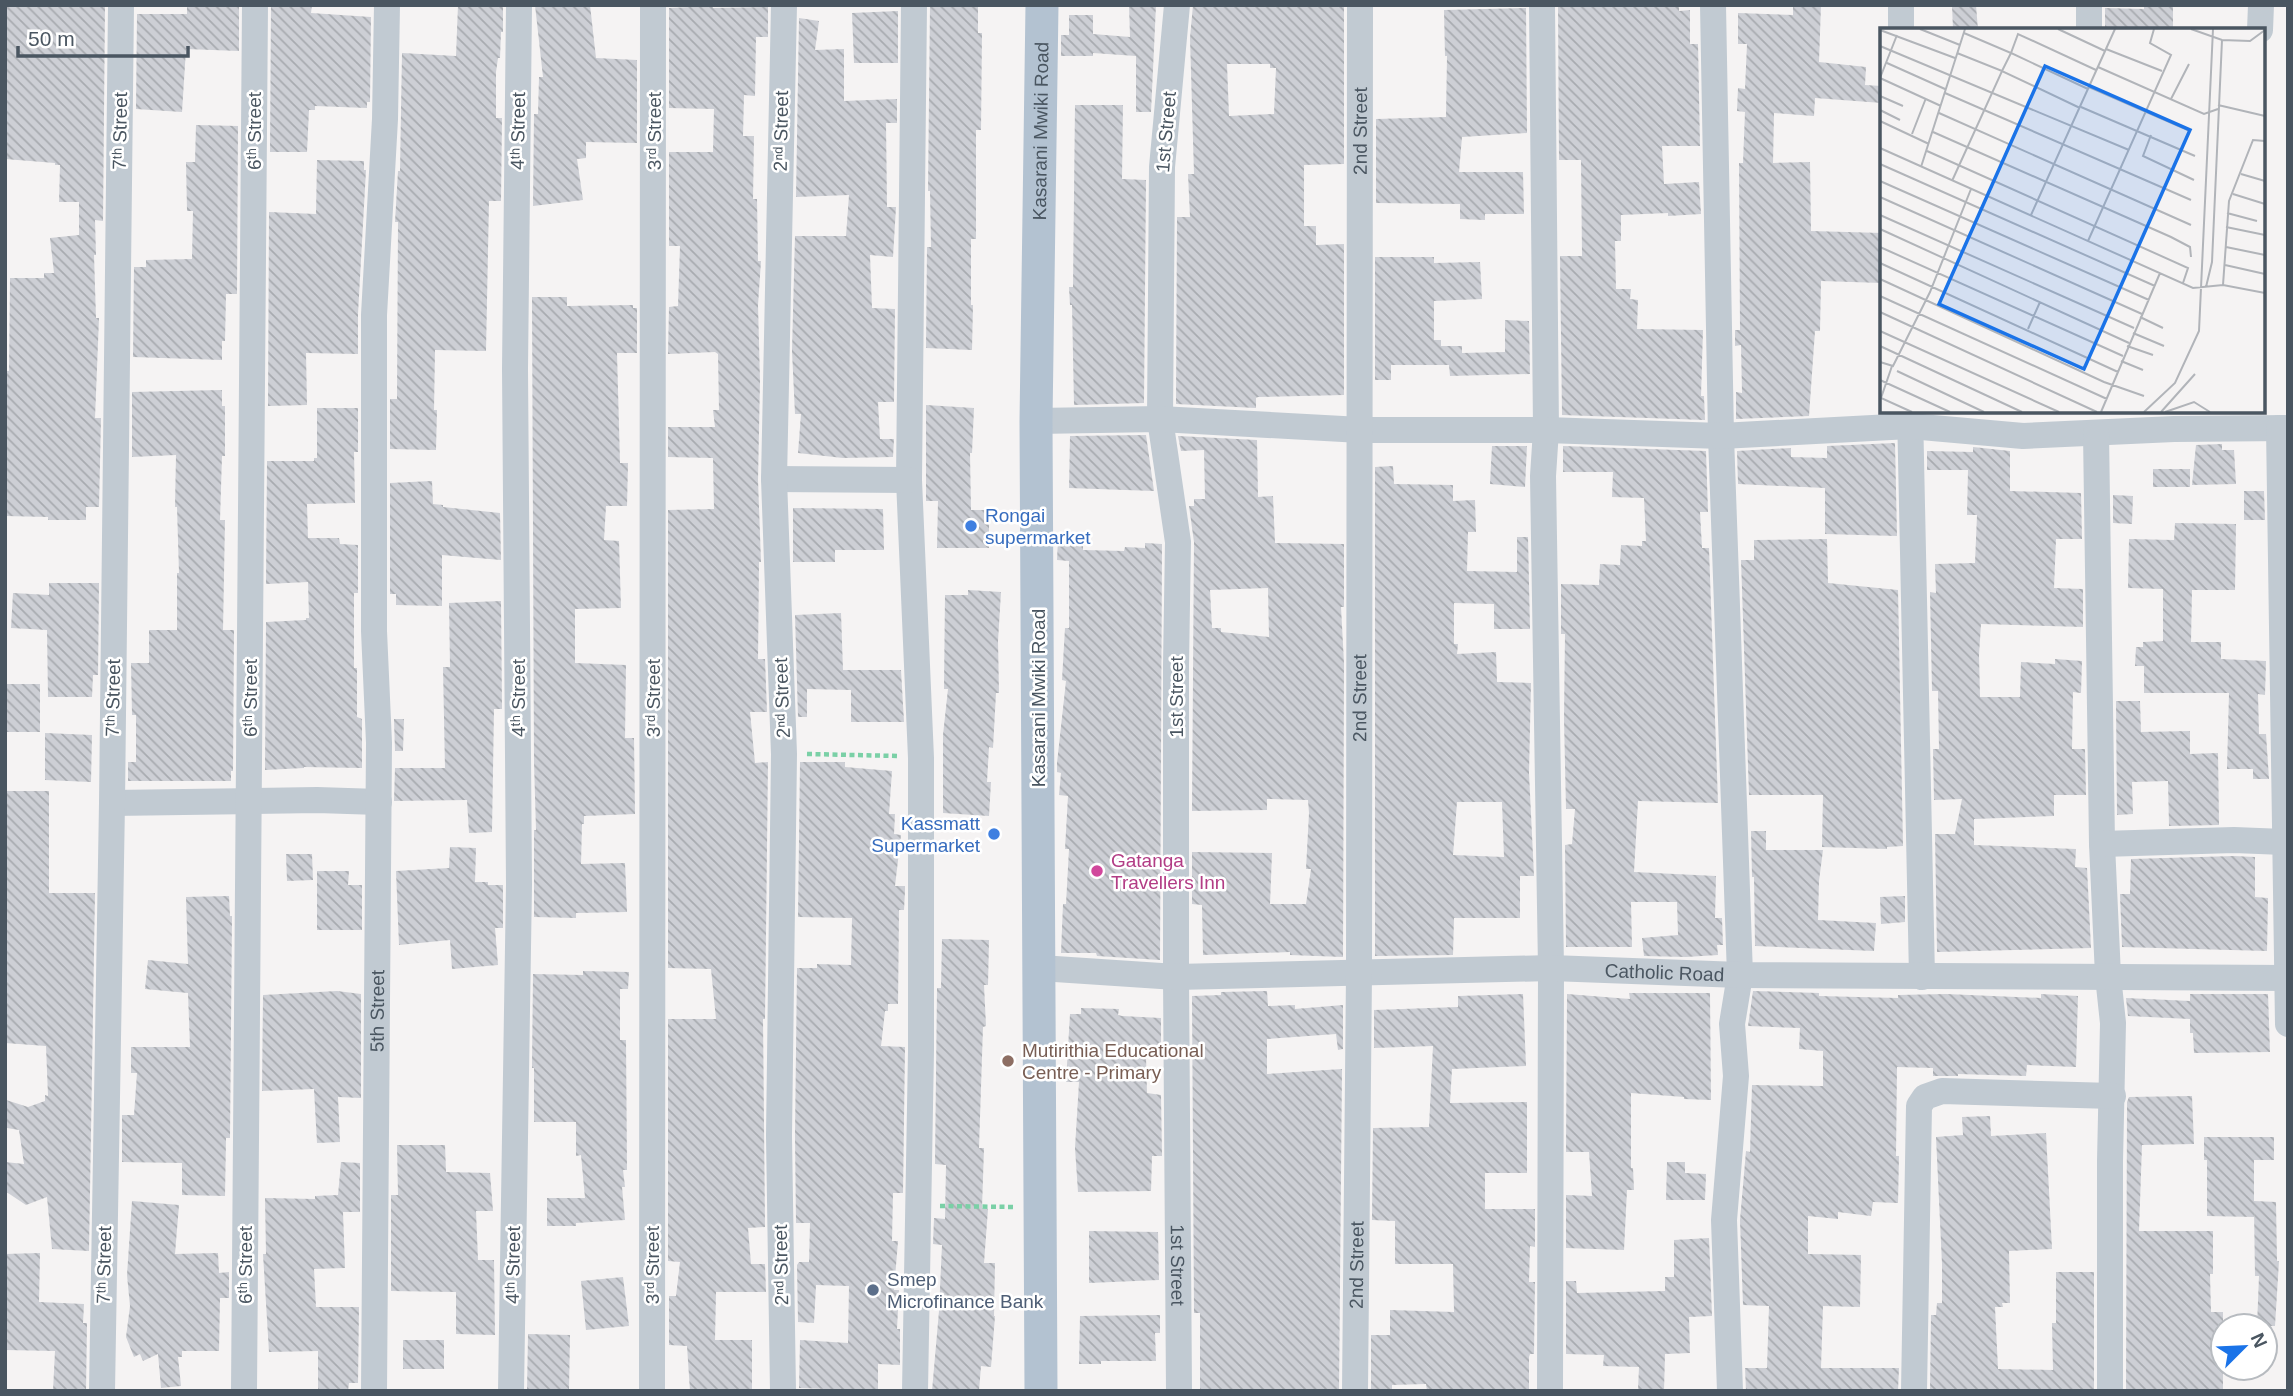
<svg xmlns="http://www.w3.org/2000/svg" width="2293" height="1396" font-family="Arial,sans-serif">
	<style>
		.building { fill: url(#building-back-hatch); fill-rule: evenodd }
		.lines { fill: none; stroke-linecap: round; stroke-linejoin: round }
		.path { stroke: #7ad0a6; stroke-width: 4.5; stroke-dasharray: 5 3.5; stroke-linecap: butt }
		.minor { stroke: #c1cad2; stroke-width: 26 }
		.major { stroke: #b3c2d1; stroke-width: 33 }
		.shop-dot { fill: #3f7fe0; stroke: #fff; stroke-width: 2.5 }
		.hotel-dot { fill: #d1479c; stroke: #fff; stroke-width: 2.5 }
		.education-dot { fill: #8d6e63; stroke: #fff; stroke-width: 2.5 }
		.service-dot { fill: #5c6f8a; stroke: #fff; stroke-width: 2.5 }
		.labels { text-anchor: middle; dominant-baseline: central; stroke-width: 5; stroke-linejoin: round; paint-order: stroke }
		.street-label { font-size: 19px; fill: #4a5661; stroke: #fff }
		.shop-label { font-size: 19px; fill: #366cbe; stroke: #fff; text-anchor: start }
		.hotel-label { font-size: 19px; fill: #b23c85; stroke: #fff; text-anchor: start }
		.education-label { font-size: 19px; fill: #785e54; stroke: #fff; text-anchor: start }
		.service-label { font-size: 19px; fill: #4e5e75; stroke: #fff; text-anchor: start }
		.inset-road { fill: none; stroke: #b1b4b9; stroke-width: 2 }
		.view { fill: #1a73e8; fill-opacity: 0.15; stroke: #1a73e8; stroke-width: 3.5 }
		.inset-edge { fill: none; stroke: #4a5661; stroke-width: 3.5 }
	</style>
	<defs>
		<pattern id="building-back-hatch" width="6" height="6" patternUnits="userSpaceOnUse" patternTransform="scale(1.75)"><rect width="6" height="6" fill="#cdcfd5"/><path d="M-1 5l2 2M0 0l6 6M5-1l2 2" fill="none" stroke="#a8abb0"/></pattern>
	</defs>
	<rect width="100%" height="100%" fill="#f5f3f3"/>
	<path class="building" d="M5,5l56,2v-2h44l-2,216 -8,-1 1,35h-2l2,63h3l-4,100h6l-2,89h-13v13h-38v-3l-43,-1v-145h4l1,-93h34v-5h10l-4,-35 29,-3v-33h-20l1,-37h-5v-2l-50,-4z
		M187,5h52v46l-53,-2 -4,63 -46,-3 1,-95h50z
		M271,5h41l-1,8 60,4 -1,85h-3v6l-52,-2v4h-6l-2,42h-37z
		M458,5h45v27h-2l-1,26h-2l-2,14v46h6l-1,83h-12l-3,150 -51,-1 -1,60h3l-1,40 -46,-1v-50h7l1,-177h-3l3,-51h2l2,-118 54,3z
		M535,5h55l6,53 41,2v83l-51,-1v16l-9,1 6,41 -50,6 1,-92h4l1,-37h4z
		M930,5h48v28h4l-1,97h-5v109h-5v66h2l-1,45 -46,-2 1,-101h4l-1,-56h-2z
		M1129,5h27l-5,107h-15v-56l-43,-3v3h-32v-21h8v-20h24v19l37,3z
		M1193,5h151v159l-40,1v61h12v19l28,-1v151l-86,2 -2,1v10l-80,-4 1,-187h13l-2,-43h6l-4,-136zM1227,64h43v4h6l-2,46 -45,2z
		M1558,5h121v6l11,-1v34h8l2,102h-38l2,38 35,-2 2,32 -33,2v-3l-47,2v26h-6l1,48h15l-1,10 8,1 -1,29 66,1 -2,66h3l1,24 -143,-5 -2,-159h22l-1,-96h-22z
		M1793,5h28l-2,57 47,5 -1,18 17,1v17l-67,-5 -1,18 -40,-3 -1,50 37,-1 1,69 71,2v50l-61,-2 -1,50h-5l-6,85 -73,3v-27l6,1 -1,-48 -6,1v-16h5l-1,-167h4l2,-51 -8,-1 1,-23 7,1 2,-45h-9v-31l55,2z
		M1952,5h24l2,25h-25z
		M2144,5h29v25h-68v-22l39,1z
		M713,6v2l55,-1v30h-12l-1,59 -11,-1 -1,41h11l-1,63h4l1,62h3l-3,44 2,76 -2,99 3,82h-2l-1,97h7l2,53h-17l5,51 13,-1 -3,257h-2l2,208 -17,1 3,36h14l1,28h-50l-1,48h37v51h-62l-3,-45 -18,-1v-49h7l4,-34 -12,-1v-242h48l-5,-50 -43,-1v-458l46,-1 -1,-51 -45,-1v-30h47l-2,-17h6l-1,-56 -3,-2 -47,2 1,-47 9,-1 2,-60h-11v-94h44l1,-43 -45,-1v-100z
		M1526,8l1,125 -65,4 -3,35h64l1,42h-39v6l-25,-1v-15l-84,-1v-84l70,-2 1,-61h-2l-1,-46z
		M898,11v52h-44l-2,-50z
		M799,18l20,3 -4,29 29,-1v52l53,-2v24h-11l1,84h9l-3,50 -23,-2 2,53 23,1 -1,93h-16l2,37h14l-1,18 -50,1 -45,-5 3,-39h-6l-3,-63 3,-115h51l3,-41 -53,2z
		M1075,105h48l-1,74 24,1 -2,223 -70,2 -2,-100h-2l-1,-18h4z
		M196,125l42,1 -1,168h-11l-1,47h-3v19l-89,-3 1,-90h12v-7l46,-1 1,-48h-6l-1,-49h9z
		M317,160l47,1v9h2l-8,144v40l-52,-1 1,52 -39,1 1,-194 47,2z
		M1375,257h59v6l46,-1 2,37 -48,2v39h7v6h21v7l43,-1v-32l24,1 1,53 -80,2 -1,-11h-58v15h-16z
		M532,297h35v9l66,-1v3h4v45h-20l3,110h8l-1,43h-21l-2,34 15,1 2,67 -46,1v54l51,2 -1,73h9l1,76 -51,2v8h-2l-1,40 44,-1 2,49 -51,1v5l-42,-1v-87h2l-2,-68z
		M222,390v16h3v50h-3l-2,64h5l-2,110h11l-1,141h-2v10h-103v-19h8v-47h-4l-1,-52h18v-33h28v-57h2l-2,-66h-2l1,-52 -44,2v-65z
		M926,405l48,3 -2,45h-2l1,57h18v38h-52l1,-47h-12z
		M317,408h41v44h-4l1,51 -48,1 1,34h31l1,6 18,1v48h-4v75h3v49l5,2v49l-58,-1v1l-39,2 1,-148 40,-2v-2h3l-1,-36 -42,2 1,-123h47v-3h3z
		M1146,435l8,56 -85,-3 1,-52z
		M1178,436l79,4 1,57 15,-1 2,47 69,1v63h-3l3,56 -1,294 -53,-2v-3l-87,3 -1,-50 -10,-1v-52l80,1 -2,51h36l5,-35h-5l3,-56 -1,-13 -41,-1v11l-75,1 2,-269 -5,-36h5v-7h11l-1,-49 -23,1zM1268,588l1,49 -48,-5v-4h-9l-2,-38z
		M1895,443l2,93 -72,-2v-46l-87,-4 -1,-33 54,-3v9l36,1v-12z
		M2222,444v6h12l2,34 -44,1 4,-40z
		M1492,446h35l-2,41 -35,-3z
		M1563,446l143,5 2,61h-8l2,36h7l9,255 -80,-2 -4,71 82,4 -1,42h7l1,27h-6l1,10 -32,2 -42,-1 -2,-18 36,-3 -1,-33h-46l1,45h-66l-1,-102 7,-1 3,-35h-9l-2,-90 1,-85h-4v-50l38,1 1,-21 20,1 1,-20 21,1v-5h4l-2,-43 -32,-1 1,-25h-50z
		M1973,447l37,4v40l71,2 1,46h-26l-2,49 29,1v38l-102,-3 -2,31 1,42h40l1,-35 34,2v-5l27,2 -1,32 -8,-1 -1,57h13l1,46h-32v21l-80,3v26l102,4 -1,18 12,1 4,80 -154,4 -2,-118h20l7,-35 -28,1 -1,-51h6l-1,-58h-6l-2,-99 6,1 -1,-29 40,-1 2,-48h-10l1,-45h-41v-19l46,1z
		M1393,466l1,18 59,1v16l22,-1 1,32h-8l-1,39 50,1v-35h11l2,92h-36v-25l-40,-1v41h4l-1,10 39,-2 1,30 34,1 -2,90 5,103h-14v42h-66l-1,37 -78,1v-489zM1457,802h45l2,55 -51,-2z
		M2153,469h37v18h-37z
		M432,481l1,23 10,1v2l57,6 1,47 -59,-5v51l-46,-1v-11h-6v-111z
		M2244,491h20l1,29h-21z
		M2113,495l20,1 -1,28 -19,-1z
		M793,508l90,1 1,41h-49v12h-42z
		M2175,523l61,1 -1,66h-43l-1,52h30v17l45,2 -1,34 -7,-1 1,40h7l3,45h-16v-10h-26l2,-76h-85v-27h-9l1,-19h7v-5l20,-1v-52l-35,-1 1,-49 45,1z
		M1058,539l25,2v9l41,1 1,-4 20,1v-5l17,1 -2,416 -63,-4 -1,-3h-35l2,-49h3l3,-55h-4l3,-53 -9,-1 2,-22 -4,-1v-9l9,-82 -4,-1 3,-52h4v-67l-12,-1z
		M1827,539l1,44 70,7 5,256 -16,1v2l-65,-2 1,-52h-74l-8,-235h13v-20z
		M49,583h50l-1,92h-5l-1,22h-44l-1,-67 -36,-2 2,-35 36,2z
		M968,590l33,2 -3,49 1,52h-3l-3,55 -4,-1 -2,35h4l-2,34 -46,-3v-78l5,-46h-4l1,-94h23z
		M501,601l1,108h-8l-2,123 -23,1 -2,-33 -73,1 1,-33h50l-2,-101h7l-1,-64z
		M841,613l2,57h58l3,52h-53v-32l-44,-1v28h-9l-3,-102z
		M5,684h35v48h-35z
		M2116,701h24l1,31 49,-1v23l28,-1 1,72 -50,1 -1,-45 -36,1 1,32 -16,1z
		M394,719h10l-1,32h-8z
		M45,733l47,2 -1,47 -46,-2z
		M800,762h45v5l47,4 -3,43h6l-1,20 7,1 -6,51h10v5l-1,19h-5l-1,94h-10v7h-3l-4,35 24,1 -2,146h-10l-1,48h6l-4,49h5l-2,39h3v36l-22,-1v27l-79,-3 1,-48 48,3 1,-57 -33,-1 -2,38 -16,-1 -1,-57 2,-3h10l1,-39h-14l-1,-87 2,-168h20v-4l34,1 1,-47 -54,-1z
		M5,791h44v102h46l-6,358 -37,-2 -5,-52 -21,8 -21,-14v-29l19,2 -5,-34 -12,-2 -1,-28 22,7 17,-6v-6l3,1 -2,-50 -41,-3z
		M1751,831h15v19h57l-4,31 -1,39 58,3 -2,28 -119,-5 -1,-69h-2z
		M450,847l26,1 -1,34h13v3h15v43h-8l3,37 -46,4 -2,-29 -51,5 -3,-74 53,-3z
		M286,854h26l1,26 -26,1z
		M2234,856l21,1v40l13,1 -1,53 -145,-4 -2,-53h10l1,-35z
		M317,871h32l-1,14h14v45h-45z
		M229,896l1,20h2l-2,222h-4l-1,58 -43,-1v-32l-60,-1v-47h12l3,-42h-6v-26h59l-2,-54 -43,-4 3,-29 40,4 -2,-67z
		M1905,896v26l-24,2 -1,-27z
		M942,939l47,1 -1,45h-4l2,41 -3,1 -4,121h5l-2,60 6,1 -4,54h11l-1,53h1l-4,51 -10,-1 -2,25 -30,-2v2h-17l7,-80 3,-66 -9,-1 1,-26 11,1 1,-54 -11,-1 2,-176h4z
		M583,971l46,1 -1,17h-8v51h6l1,130h-4l2,17h-3l3,33 -49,3v3h-29v-28h38l-4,-43 -5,1v-34h-42v-54h-2l1,-94 50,1z
		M337,991l24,3v104l-23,-1 2,45 -23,1 -3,-54 -52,2 1,-96z
		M1267,991l1,15 27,-1v4l48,-4v44l-5,1 -2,-16 -69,5v35l75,-5 -3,322h-139v-78h-6l-2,-317 29,-1v-3z
		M1753,991l66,2v3l79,2v-3l48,-1 95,4v-4l37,2 -2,71 -49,-2 -1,11 -68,-2v2h-25v-8l-36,-1 -1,89h3l-1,47 -25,-1 -2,14 -33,-4v7l-30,-3v38l53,1 -1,52 -37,-1 -2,62h78l-1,23h-152l-1,-23h22l2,-62 -26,-1 -3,-85 6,-69 4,1 2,-67 71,1v-35l-24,-2 1,-21 -52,-2z
		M1629,993h81l1,107 -27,-1v-2l-53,-4v75h2l1,22h-7l-3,60 -58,-2v-53l26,1 -3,-44h-23l1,-158 63,5z
		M1523,994l3,72 -74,3 -2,34 77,-1v71h-42v36h50v38l-5,-1 -1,36h6l-1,72h-4l-1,3v34h-102l-1,-7 -34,1v6h-21v-56h19v-25l64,2 -1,-48h-58v-43l-23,-1 1,-92 56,-1 4,-81 -59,2v-38l84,-3v-11z
		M2190,994h78l2,58 -76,1 -1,-20h-3v-14l-62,-3 -2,-18 64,3z
		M1081,1008l38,1 -1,6 4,1 39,2v38l-15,1 1,36 14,2 1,61h-10l-1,35 -73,1 -3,-44 4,-66h-13l4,-68h11z
		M2192,1096l2,48 -52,1 -3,86h74v43h-3l1,38h12v79h-97l1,-289 2,-5z
		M1990,1116l1,20 55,-3 6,116 -43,2 1,52h-8l1,4h-8l3,62 55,1 -1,-47h4v-51h38v119h-164l1,-76h5l1,-12h5v-39l-6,-127 27,-2 -1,-18z
		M2204,1137h70v23h-20v41l22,1 1,59h2l-4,65h-18l2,-50h-4l-1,-68v9l-47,-1v-56h-3z
		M397,1145h48l1,27 44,1 3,38h-17l2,49h16l1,75 -39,-1v-42l-65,-1v-96h7z
		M341,1162l19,1v49h-17l2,56 -31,1 2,38h43l-1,76h-9l-1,8h-30v-40l-49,1 -6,-98h3l-1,-56 50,1v-3l23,-1z
		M1667,1162h18v11l21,1 -1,26h-39z
		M132,1201l47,4 -4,49 43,-1 1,20 10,-1v26h-9l-1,53h-37v6h-4l3,29 -20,2 -3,-34 -15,7 -3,-7 -6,3 -8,-20 4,-31 -3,-31z
		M1089,1231l69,1 1,48 -70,3z
		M1709,1238l3,78 -23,1 1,36 -25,1 -1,37 -26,-1 1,-23 -36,-1 1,-11 -38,-1v-73h10l1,12 88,-2v-14h9v-37z
		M40,1253l-1,49 45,2 -1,19h4l-1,68h-33l2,-40 -50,-1v-96z
		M623,1277l6,49 -43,4 -5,-49z
		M1160,1315v18h-5l1,28h-55v3h-22l1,-48z
		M528,1334l42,1 -1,56h-42z
		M403,1340h41v29h-41z"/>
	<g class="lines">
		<path class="path" d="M807,754l92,2
			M940,1206l75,1"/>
		<g class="minor">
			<path d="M914,5l-5,475 12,278v292l-6,341"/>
			<path id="s1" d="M1177,5l-15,162 -2,252 18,123 -2,123v312l3,414"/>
			<path d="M1542,5l4,425 -3,46 8,492 -1,423"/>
			<path d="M1713,5l8,431 19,539 -8,49 4,52 -12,144 6,171"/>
			<path d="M1901,5v25"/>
			<path d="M2089,30v-25"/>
			<path d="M2260,30l1,-25"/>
			<path d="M1910,411l12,566"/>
			<path d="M1036,421l124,-2 201,11h185l175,6 189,-10 113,10 151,-7 114,-1"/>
			<path d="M2279,428l9,596"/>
			<path d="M2096,433l6,411 6,132 5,47 -3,138v230"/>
			<path d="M774,479l135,1"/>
			<path d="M112,803l205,-3 62,2"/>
			<path d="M2102,844l132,-4 50,2"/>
			<path id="s2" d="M1040,968l136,9 375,-9 189,7 548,3"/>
			<path d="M102,1391l10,-588 9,-798"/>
			<path d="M244,1391l11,-1386"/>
			<path id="s3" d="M374,1391l5,-648 -5,-112v-316l11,-196 2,-114"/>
			<path d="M511,1391l8,-507 -4,-515 4,-364"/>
			<path d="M652,1391l1,-1386"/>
			<path d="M783,1391l-4,-255 5,-382 -10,-275 10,-474"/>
			<path id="s4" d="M1355,1391l4,-418 1,-968"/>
			<path d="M1914,1391l5,-285 6,-9 17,-6 171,5"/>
		</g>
		<path class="major" id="s5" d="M1041,1391l-5,-970 6,-416"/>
	</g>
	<g class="shop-dot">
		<circle cx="971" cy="526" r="7"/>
		<circle cx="994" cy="834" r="7"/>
	</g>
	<circle class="hotel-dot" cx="1097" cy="871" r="7"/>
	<circle class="education-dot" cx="1008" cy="1061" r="7"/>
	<circle class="service-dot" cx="873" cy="1290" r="7"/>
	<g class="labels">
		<g class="street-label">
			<text transform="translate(120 131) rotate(-89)">7ᵗʰ Street</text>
			<text transform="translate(254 131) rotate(-90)">6ᵗʰ Street</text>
			<text transform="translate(518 131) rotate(-89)">4ᵗʰ Street</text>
			<text transform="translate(654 131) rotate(-90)">3ʳᵈ Street</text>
			<text transform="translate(781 131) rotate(-89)">2ⁿᵈ Street</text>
			<text stroke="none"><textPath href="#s5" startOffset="1260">Kasarani Mwiki Road</textPath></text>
			<text stroke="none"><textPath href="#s4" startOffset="1260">2nd Street</textPath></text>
			<text transform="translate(1166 132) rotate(-85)">1st Street</text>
			<text transform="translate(1176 697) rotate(-90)">1st Street</text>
			<text transform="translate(113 698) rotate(-89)">7ᵗʰ Street</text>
			<text transform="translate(250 698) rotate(-90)">6ᵗʰ Street</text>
			<text transform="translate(518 698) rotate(-90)">4ᵗʰ Street</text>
			<text transform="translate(653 698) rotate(-90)">3ʳᵈ Street</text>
			<text transform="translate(782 698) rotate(-92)">2ⁿᵈ Street</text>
			<text transform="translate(1038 698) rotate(-90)">Kasarani Mwiki Road</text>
			<text stroke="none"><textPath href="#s4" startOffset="693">2nd Street</textPath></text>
			<text stroke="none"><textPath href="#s2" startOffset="625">Catholic Road</textPath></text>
			<text stroke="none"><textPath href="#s3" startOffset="380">5th Street</textPath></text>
			<text stroke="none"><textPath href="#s1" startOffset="1262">1st Street</textPath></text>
			<text transform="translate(104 1265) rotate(-89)">7ᵗʰ Street</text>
			<text transform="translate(245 1265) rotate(-90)">6ᵗʰ Street</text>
			<text transform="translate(513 1265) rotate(-89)">4ᵗʰ Street</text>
			<text transform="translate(652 1265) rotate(-90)">3ʳᵈ Street</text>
			<text transform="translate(781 1265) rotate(-91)">2ⁿᵈ Street</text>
			<text stroke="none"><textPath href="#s4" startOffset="126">2nd Street</textPath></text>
		</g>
		<g class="shop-label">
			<text x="985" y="515">Rongai<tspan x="985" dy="22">supermarket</tspan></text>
			<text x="980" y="823" text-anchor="end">Kassmatt<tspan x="980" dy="22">Supermarket</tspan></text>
		</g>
		<g class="hotel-label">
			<text x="1111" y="860">Gatanga<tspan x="1111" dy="22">Travellers Inn</tspan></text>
		</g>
		<g class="education-label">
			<text x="1022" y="1050">Mutirithia Educational<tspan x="1022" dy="22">Centre - Primary</tspan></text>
		</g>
		<g class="service-label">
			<text x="887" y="1279">Smep<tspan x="887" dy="22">Microfinance Bank</tspan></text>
		</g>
	</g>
	<g transform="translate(1880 28)">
		<rect width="385" height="385" fill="#f5f3f3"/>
		<path class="inset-road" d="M40,1l40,16M178,1l47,22M311,1l31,11 28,1 15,-11M0,2l75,28M0,18l249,104M226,21l56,22M77,25l45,18 9,-18 -47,-20M7,35l58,26M218,39l106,47 14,-5M0,50l61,28M0,50l17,-43M209,59l101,44M208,61l-77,-36 7,-19 78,36M65,65l246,107M0,68l23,10M291,71l18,-35M338,77l47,11M201,79l114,49M0,82l20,10M59,85l252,112M0,93l49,23M53,104l238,105 19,10 1,10M32,106l14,-36M271,107l-8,21 51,24M0,120l313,140 30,-3 42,8M47,123l261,117 -5,15M0,136l275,122M41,139l44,-138M361,146l24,7M0,153l269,119M72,153l50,-110 78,37M353,166l32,10M0,169l262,117M347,185l30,8M0,187l254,113M151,187l84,-186M346,199l39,8M0,201l249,114M208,213l83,-186 -21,-12 4,-14M0,219l243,109M346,219l39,8M0,235l238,109M345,237l40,9M0,251l224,103 40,14M343,257l6,-84 24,-61 12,1M326,259l6,-25 10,-222M0,268l227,103M0,284l217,100M260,289l23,11M148,301l12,-27M0,303l179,81M253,305l31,13M0,318l142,66M247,318l26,9M241,333l22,9M0,334l13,4 37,-74 41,-103M12,338l-11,32 31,14M17,343l87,41M0,352l70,32M221,384l59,-139M264,384l31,-29 24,-52 14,-302M281,384l34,-38M285,384l29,-10 16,10"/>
		<path class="view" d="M165,38l145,64 -106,239 -145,-65z"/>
		<rect width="385" height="385" class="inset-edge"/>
	</g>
	<rect width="2293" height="1396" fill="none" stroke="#4a5661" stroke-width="14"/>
	<g transform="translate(2244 1347) rotate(66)"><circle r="33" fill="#ffffff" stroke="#b7bbc0" stroke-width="2"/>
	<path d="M0-5L12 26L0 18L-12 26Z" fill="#1a73e8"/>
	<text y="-10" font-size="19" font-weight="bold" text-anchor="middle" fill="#4a5661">N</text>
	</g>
	<path d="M18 46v10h170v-10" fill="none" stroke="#4a5661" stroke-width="3.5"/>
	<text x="28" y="46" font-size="21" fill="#4a5661" stroke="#ffffff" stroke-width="5" paint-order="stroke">50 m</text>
</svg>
